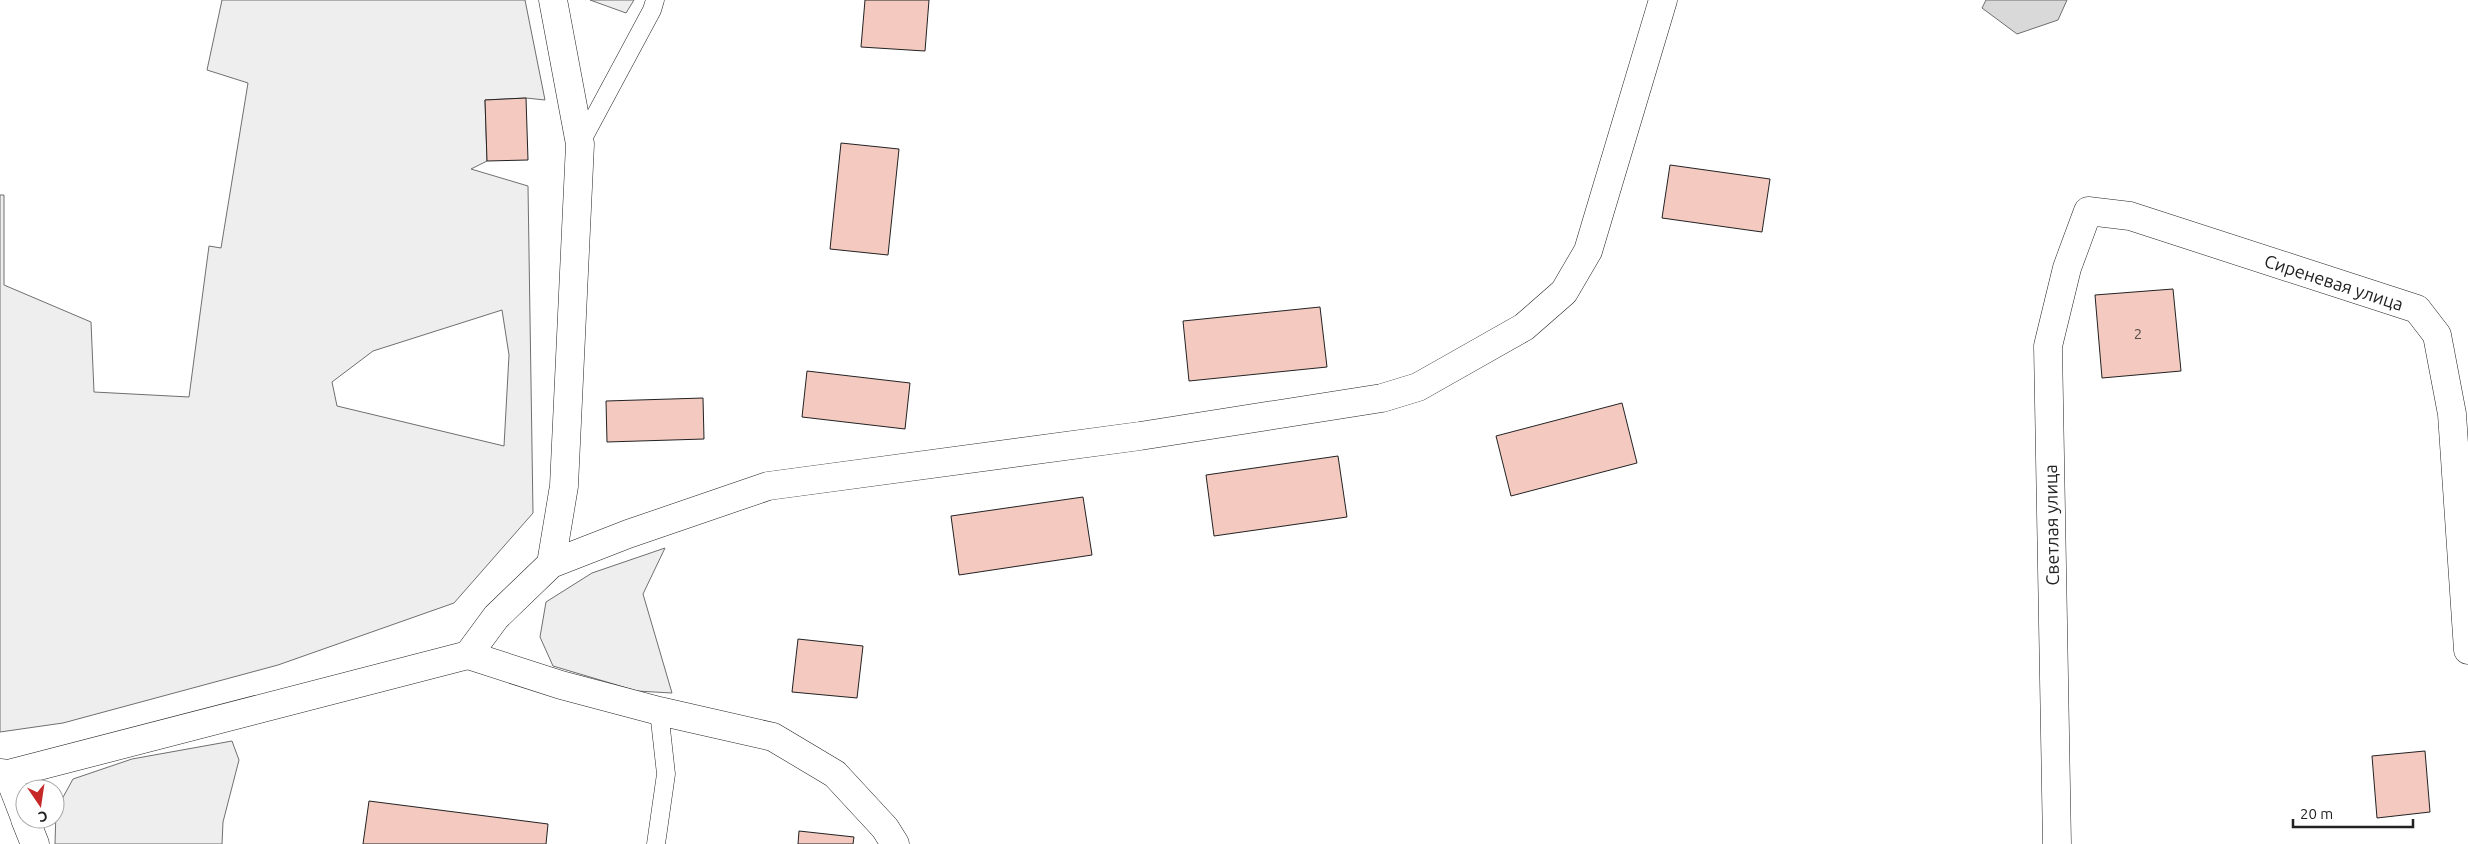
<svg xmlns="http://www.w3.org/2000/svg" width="2468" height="844" font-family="Ubuntu,sans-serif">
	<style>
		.green { fill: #eee; stroke: #6f6f6f; fill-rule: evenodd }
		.water { fill: #d9d9d9; stroke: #6f6f6f }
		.building { fill: #f3c9c0; stroke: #222 }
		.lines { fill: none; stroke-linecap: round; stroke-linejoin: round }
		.lane-casing { stroke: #222; stroke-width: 19 }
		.street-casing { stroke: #222; stroke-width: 29 }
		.lane { stroke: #fff; stroke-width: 18 }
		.street { stroke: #fff; stroke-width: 28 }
		.labels { text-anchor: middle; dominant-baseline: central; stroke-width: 4; stroke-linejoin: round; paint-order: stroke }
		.number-label { font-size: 15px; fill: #564c4a }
		.street-label { font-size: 18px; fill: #222; stroke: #fff }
	</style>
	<rect width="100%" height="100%" fill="#fff"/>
	<path class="green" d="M222,0h303l20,100 -19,-2 -41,2 2,61 -16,8 57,17 5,327 -79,90 -176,62 -215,58 -63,9v-537h4v90l87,37 3,70 95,5 20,-151 12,2 27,-165 -41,-13zM502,310l7,45 -5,91 -167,-40 -5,-24 41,-31z
		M590,0h44l-8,13z
		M665,548l-22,46 29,99 -35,-2 -84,-25 -13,-29 6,-35 46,-29z
		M232,741l7,19 -16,62 -1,22h-167l1,-34 17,-31 59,-20z"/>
	<path class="water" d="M1986,0h81l-9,20 -41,14 -35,-26z"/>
	<path class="building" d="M865,0h64l-4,51 -64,-4z
		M526,98l2,62 -41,1 -2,-61z
		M841,143l58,6 -11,106 -58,-6z
		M1670,165l100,14 -8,53 -100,-14z
		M2173,289l8,82 -79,7 -7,-83z
		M1320,307l7,60 -138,14 -6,-60z
		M807,371l103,12 -5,46 -103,-12z
		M703,398l1,41 -97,3 -1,-41z
		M1622,403l15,60 -126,33 -15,-60z
		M1338,456l9,61 -133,19 -8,-61z
		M1083,497l9,58 -133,20 -8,-59z
		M798,639l65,7 -6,52 -65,-6z
		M2425,751l5,61 -53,6 -5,-62z
		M369,801l179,23 -2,20h-183z
		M799,831l55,6 -1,7h-55z"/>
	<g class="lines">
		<g class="lane-casing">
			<path id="lane" d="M580,144l72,-134 3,-10
				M656,844l10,-70 -7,-63"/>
		</g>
		<g class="street-casing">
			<path id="street" d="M551,564l13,-78 16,-342 -27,-144
				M468,655l28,-38 55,-53 77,-30 140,-48 372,-50 242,-38 36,-11 106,-60 40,-35 24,-41 75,-251
				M0,773l8,1 460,-119 93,30 98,26 114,26 62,37 50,54 10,16
				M8,774l17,44
				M25,819l10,25
				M2057,844l-9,-498 19,-78 21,-57 42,5 287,93 20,26 15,79 16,236"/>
		</g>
		<use href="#lane" class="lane"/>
		<use href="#street" class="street"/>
	</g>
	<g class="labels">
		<g class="number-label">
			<text x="2138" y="333">2</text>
		</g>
		<g class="street-label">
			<text transform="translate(2334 282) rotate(18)">Сиреневая улица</text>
			<text transform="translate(2051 525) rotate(-91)">Светлая улица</text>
		</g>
	</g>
	<g transform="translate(40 804) rotate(167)"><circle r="24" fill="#ffffff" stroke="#a7a7a7"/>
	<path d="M0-4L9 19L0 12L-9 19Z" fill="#c62828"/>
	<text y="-8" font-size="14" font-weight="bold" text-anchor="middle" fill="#222222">С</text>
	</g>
	<path d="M2293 819v8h120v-8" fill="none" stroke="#222222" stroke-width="2.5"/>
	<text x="2300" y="819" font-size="15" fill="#222222" stroke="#ffffff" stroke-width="4" paint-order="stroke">20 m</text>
</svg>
